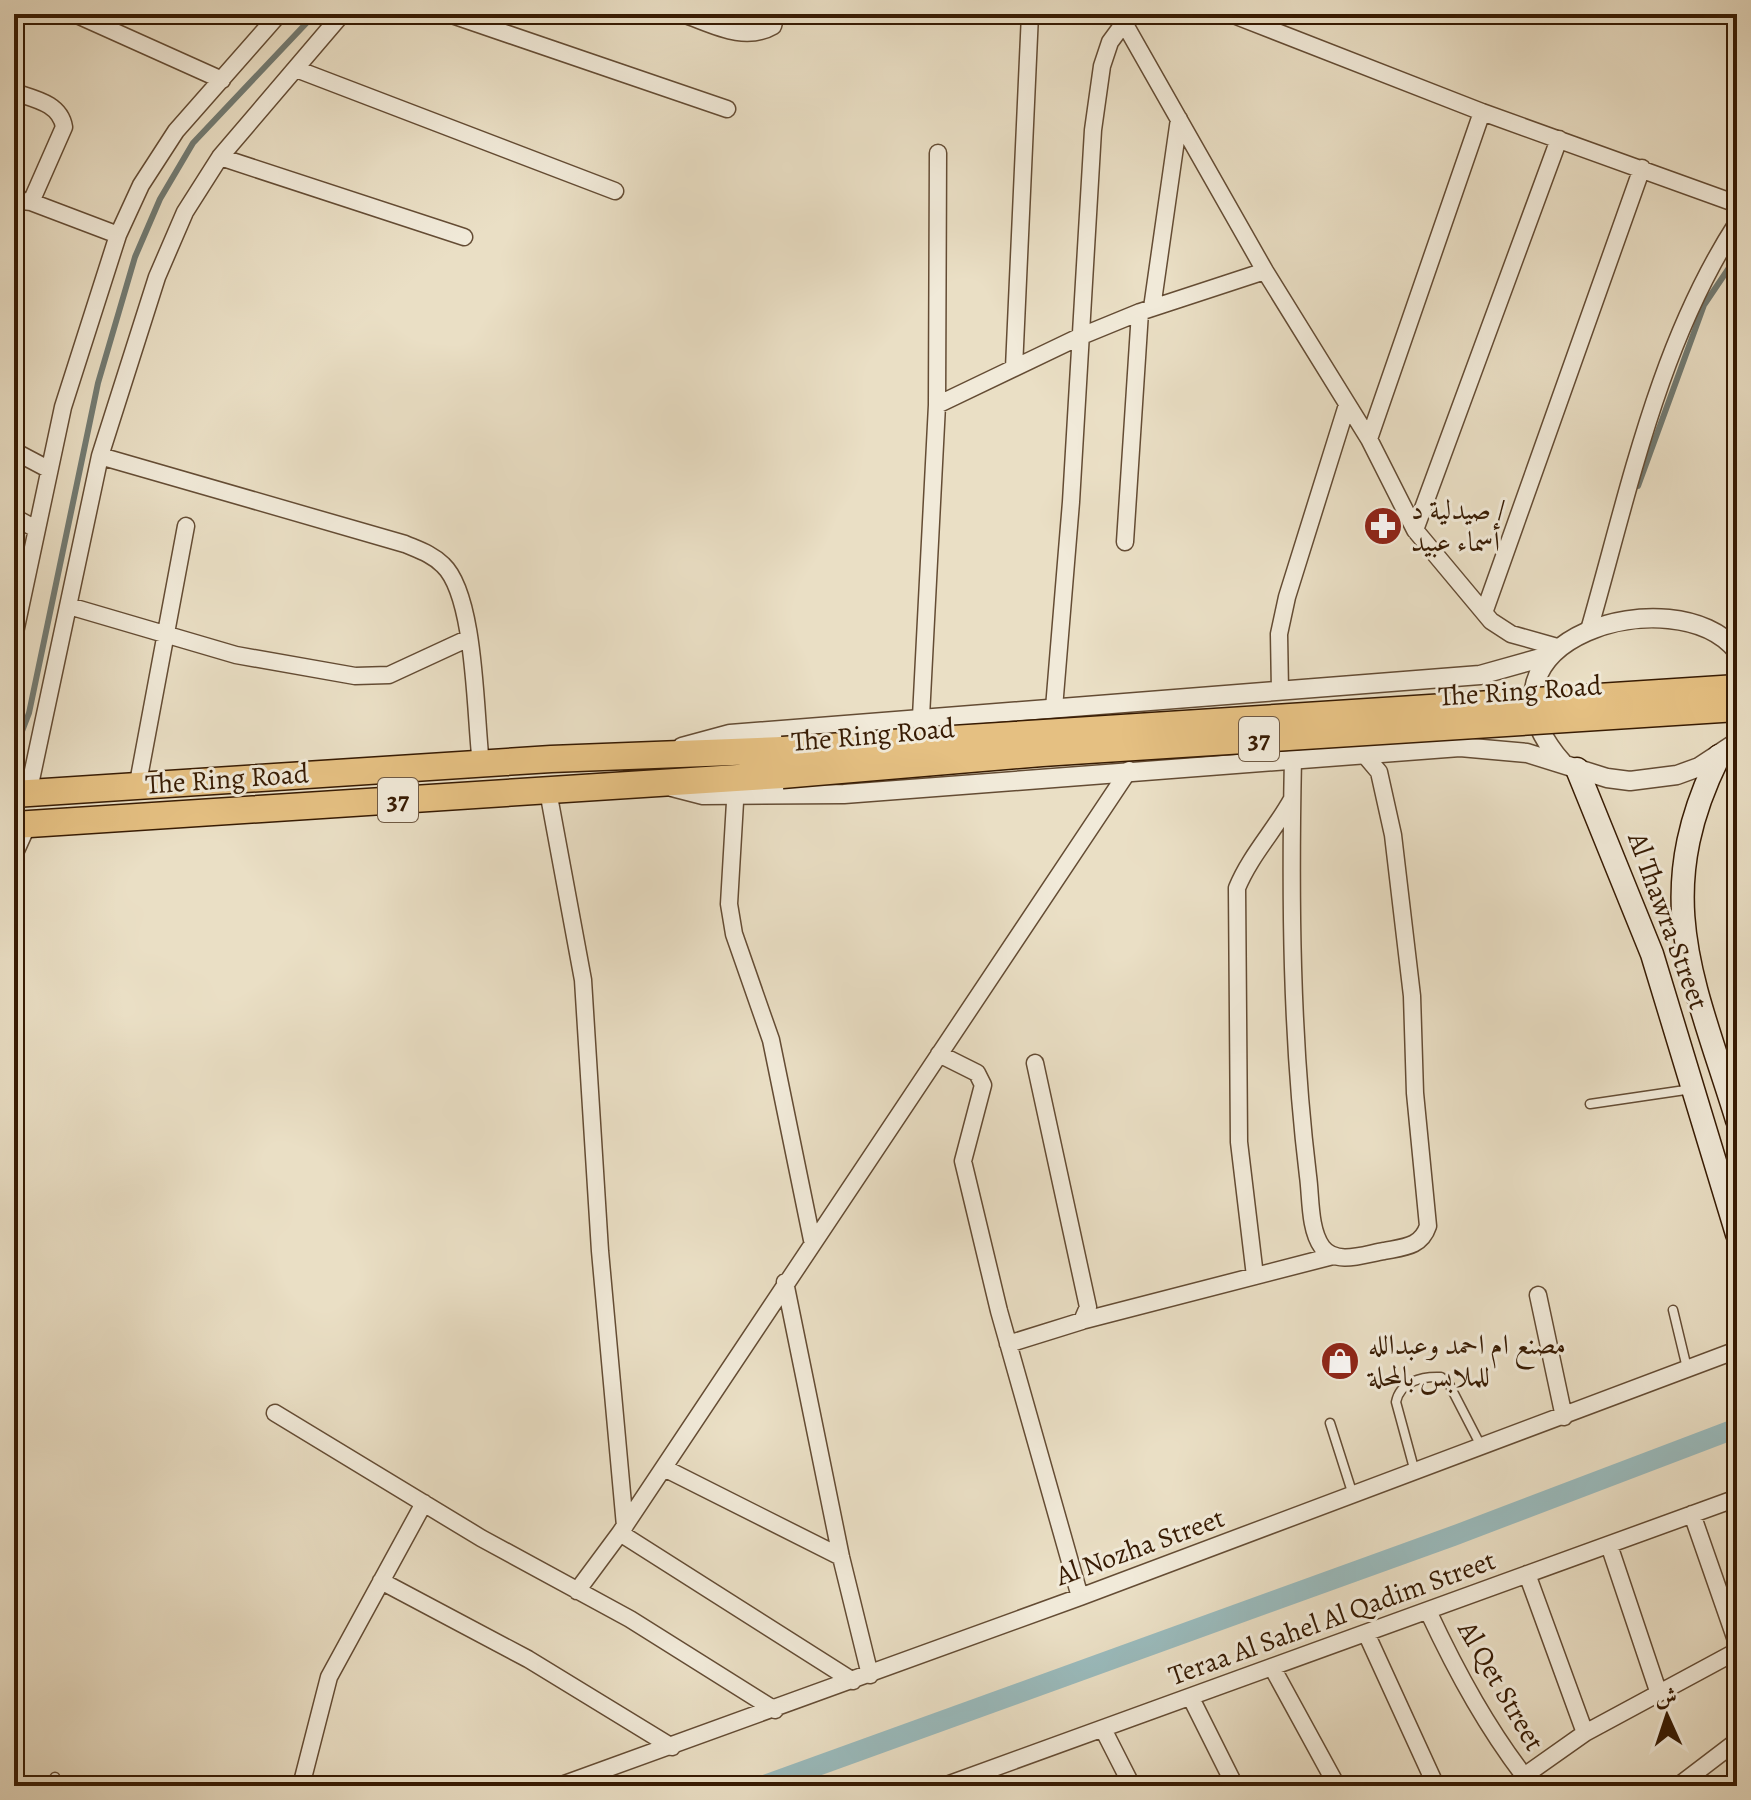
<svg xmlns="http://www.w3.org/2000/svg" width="1751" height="1800" font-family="Alegreya,Amiri,serif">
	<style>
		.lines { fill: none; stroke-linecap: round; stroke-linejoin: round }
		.stream { stroke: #727b73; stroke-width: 6 }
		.canal { stroke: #9abbbd; stroke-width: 20 }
		.service-casing { stroke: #644c34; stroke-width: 11 }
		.minor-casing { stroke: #644c34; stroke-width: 19 }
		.tertiary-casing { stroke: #644c34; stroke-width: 21 }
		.secondary-casing { stroke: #371b03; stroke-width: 25 }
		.trunk-casing { stroke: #371b03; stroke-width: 29 }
		.service { stroke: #f1ead9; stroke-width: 8 }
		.minor { stroke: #f1ead9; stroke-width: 16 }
		.tertiary { stroke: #f1ead9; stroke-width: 18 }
		.secondary { stroke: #f1ead9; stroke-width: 22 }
		.trunk { stroke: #e5c082; stroke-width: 26 }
		.trunk-bridge-casing { stroke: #371b03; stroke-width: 29; stroke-linecap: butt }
		.trunk-bridge { stroke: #e5c082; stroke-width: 26 }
		.labels { text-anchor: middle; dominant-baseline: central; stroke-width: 6; stroke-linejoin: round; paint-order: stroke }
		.shield { fill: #f1ead9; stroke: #6f5943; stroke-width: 2 }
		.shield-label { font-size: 26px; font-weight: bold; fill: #371b03 }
		.poi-label { font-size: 28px; fill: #371b03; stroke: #f1ead9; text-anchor: start }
		.street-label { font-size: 28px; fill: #371b03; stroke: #f1ead9 }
	</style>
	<rect width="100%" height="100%" fill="#eadfc5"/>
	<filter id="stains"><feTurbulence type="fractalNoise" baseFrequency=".0025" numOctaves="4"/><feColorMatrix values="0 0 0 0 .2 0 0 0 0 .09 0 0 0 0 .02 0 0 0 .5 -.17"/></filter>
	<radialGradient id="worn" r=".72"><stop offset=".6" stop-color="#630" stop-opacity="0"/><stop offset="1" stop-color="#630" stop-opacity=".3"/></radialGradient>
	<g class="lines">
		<path class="stream" d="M1638,486l66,-181 33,-49
			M14,752l15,-39 69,-330 37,-126 25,-58 33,-56 122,-129"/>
		<path class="canal" d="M762,1786l691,-250 284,-108"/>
		<g class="service-casing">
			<path id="service" d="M1590,1104l102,-15
				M1673,1310l14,58
				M1330,1423l23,72
				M1415,1472l-19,-70c4,-20 25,-26 45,-25l8,7 32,62
				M55,1786v-9"/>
		</g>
		<g class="minor-casing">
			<path id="minor" d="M75,14l147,66
				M449,14l278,95
				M683,14c29,10 61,29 90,12l3,-12
				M1119,14l146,257 104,168 46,91 76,91 20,13 46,13
				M1231,14l251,98 255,92
				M296,69l319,122
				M14,92c20,7 46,11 50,35l-33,75
				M220,157l244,80
				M14,200l17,2 87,33
				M1152,308l27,-189
				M1014,368l16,-354
				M937,405l142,-68 61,-25 125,-41
				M1369,439l113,-327
				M14,451l34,18
				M100,456l305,88c14,6 27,10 38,21 33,31 32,152 38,199
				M14,517l22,12
				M1415,530l144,-391
				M1125,542l15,-230
				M69,606l167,49 119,21 34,-1 80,-37
				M1485,610l157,-442
				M1589,630c40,-139 69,-285 148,-407
				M14,637l49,-230 55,-172 23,-50 35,-54 103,-117
				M1280,691l-1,-57 8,-37 60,-192
				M1054,708l17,-206 22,-372 9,-64 8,-24 14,-19
				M921,717l16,-312 1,-252
				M1293,758c-3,140 -2,279 15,418 3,21 1,53 14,71 14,19 43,7 62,4 20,-4 37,-4 44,-25l-13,-133 -3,-97 -19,-161 -14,-63 -16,-19
				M736,785l-7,119 5,30 37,106 41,200
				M137,788l49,-262
				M548,791l35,189 17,271 25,275
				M28,794l72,-338 57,-179 28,-65 35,-55 122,-143
				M14,855l14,-31
				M939,1054l38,19 6,12 -20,76 36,150 81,286
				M1255,1276l-16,-134 -2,-254c13,-32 38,-58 55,-89
				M785,1282l56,275 29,118
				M1538,1295l26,122
				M1085,1320l248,-64
				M1008,1344l74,-23 6,-14 -53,-244
				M275,1413l206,125 149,81 145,91
				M664,1468l177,89
				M1692,1514l45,129
				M620,1533l509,-763
				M1609,1545l49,146
				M1527,1574l58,159
				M381,1581l147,78 144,88
				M577,1591l43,-58 233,148
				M1428,1611c29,62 61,121 104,175
				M1366,1633l70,153
				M1272,1667l65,119
				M1191,1698l44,88
				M1103,1729l29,57
				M1524,1776l61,-43 152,-82
				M301,1786l28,-109 95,-174
				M559,1786l521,-189 657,-247
				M944,1786l793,-288
				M1678,1786l59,-45"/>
		</g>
		<g class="tertiary-casing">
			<path id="tertiary" d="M682,747l48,-13 750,-59 68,-19
				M1562,762c-107,-123 114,-187 175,-111
				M672,787l31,8 141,-1 616,-47 67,6 80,25 23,3 47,-6 22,-8 38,-25"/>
		</g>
		<g class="secondary-casing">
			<path id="secondary" d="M1719,756c-70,141 -25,225 18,364
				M1577,769l75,185 85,280"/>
		</g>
		<g class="trunk-casing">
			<path id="trunk" d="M14,794l537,-35 231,-9
				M14,825l768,-50"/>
		</g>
		<use href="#service" class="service"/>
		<use href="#minor" class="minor"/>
		<use href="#tertiary" class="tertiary"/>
		<use href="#secondary" class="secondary"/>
		<use href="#trunk" class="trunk"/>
		<g class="trunk-bridge-casing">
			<path id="trunk-bridge" d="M782,750l955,-62
				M782,775l260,-22 695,-45"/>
		</g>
		<use href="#trunk-bridge" class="trunk-bridge"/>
	</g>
	<defs>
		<g id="pharmacy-disc" transform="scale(2)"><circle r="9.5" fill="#8f2418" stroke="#f1ead9"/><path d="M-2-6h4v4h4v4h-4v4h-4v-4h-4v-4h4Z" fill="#fff"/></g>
		<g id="shop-disc" transform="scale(2)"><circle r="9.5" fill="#8f2418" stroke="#f1ead9"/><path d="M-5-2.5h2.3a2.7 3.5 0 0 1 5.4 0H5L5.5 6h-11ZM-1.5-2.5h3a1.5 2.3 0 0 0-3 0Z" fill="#fff"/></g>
	</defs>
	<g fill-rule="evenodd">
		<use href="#pharmacy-disc" x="1383" y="526"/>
		<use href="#shop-disc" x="1340" y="1361"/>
	</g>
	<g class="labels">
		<g class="shield">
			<rect x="1239" y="717" width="40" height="44" rx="6"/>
			<rect x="378" y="778" width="40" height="44" rx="6"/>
		</g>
		<g class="shield-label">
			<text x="1259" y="739">37</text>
			<text x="398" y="800">37</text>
		</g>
		<g class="poi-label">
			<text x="1411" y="510">صيدلية د /<tspan x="1411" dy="32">أسماء عبيد</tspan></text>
			<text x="1368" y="1345">مصنع ام احمد وعبدالله<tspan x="1368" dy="32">للملابس بالمحلة</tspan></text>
		</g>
		<g class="street-label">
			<text transform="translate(1520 691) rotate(-4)">The Ring Road</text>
			<text transform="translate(873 735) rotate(-5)">The Ring Road</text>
			<text transform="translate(227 779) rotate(-4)">The Ring Road</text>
			<text transform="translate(1668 921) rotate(70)">Al Thawra Street</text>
			<text transform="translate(1140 1547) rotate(-20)">Al Nozha Street</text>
			<text transform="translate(1332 1618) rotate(-20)">Teraa Al Sahel Al Qadim Street</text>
			<text transform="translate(1501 1686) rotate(60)">Al Qet Street</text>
		</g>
	</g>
	<rect width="1751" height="1800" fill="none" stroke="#eadfc5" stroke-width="48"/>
	<rect x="16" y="16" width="1719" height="1768" fill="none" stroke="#371b03" stroke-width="4"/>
	<rect x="24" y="24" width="1703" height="1752" fill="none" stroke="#371b03" stroke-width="2"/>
	<g transform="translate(1667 1716) rotate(357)" stroke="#f1ead9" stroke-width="6" paint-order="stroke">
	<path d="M0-6L14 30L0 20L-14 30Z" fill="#371b03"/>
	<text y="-12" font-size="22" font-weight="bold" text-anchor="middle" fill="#371b03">ش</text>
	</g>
	<rect width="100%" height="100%" filter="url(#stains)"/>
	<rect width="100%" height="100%" fill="url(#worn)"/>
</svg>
